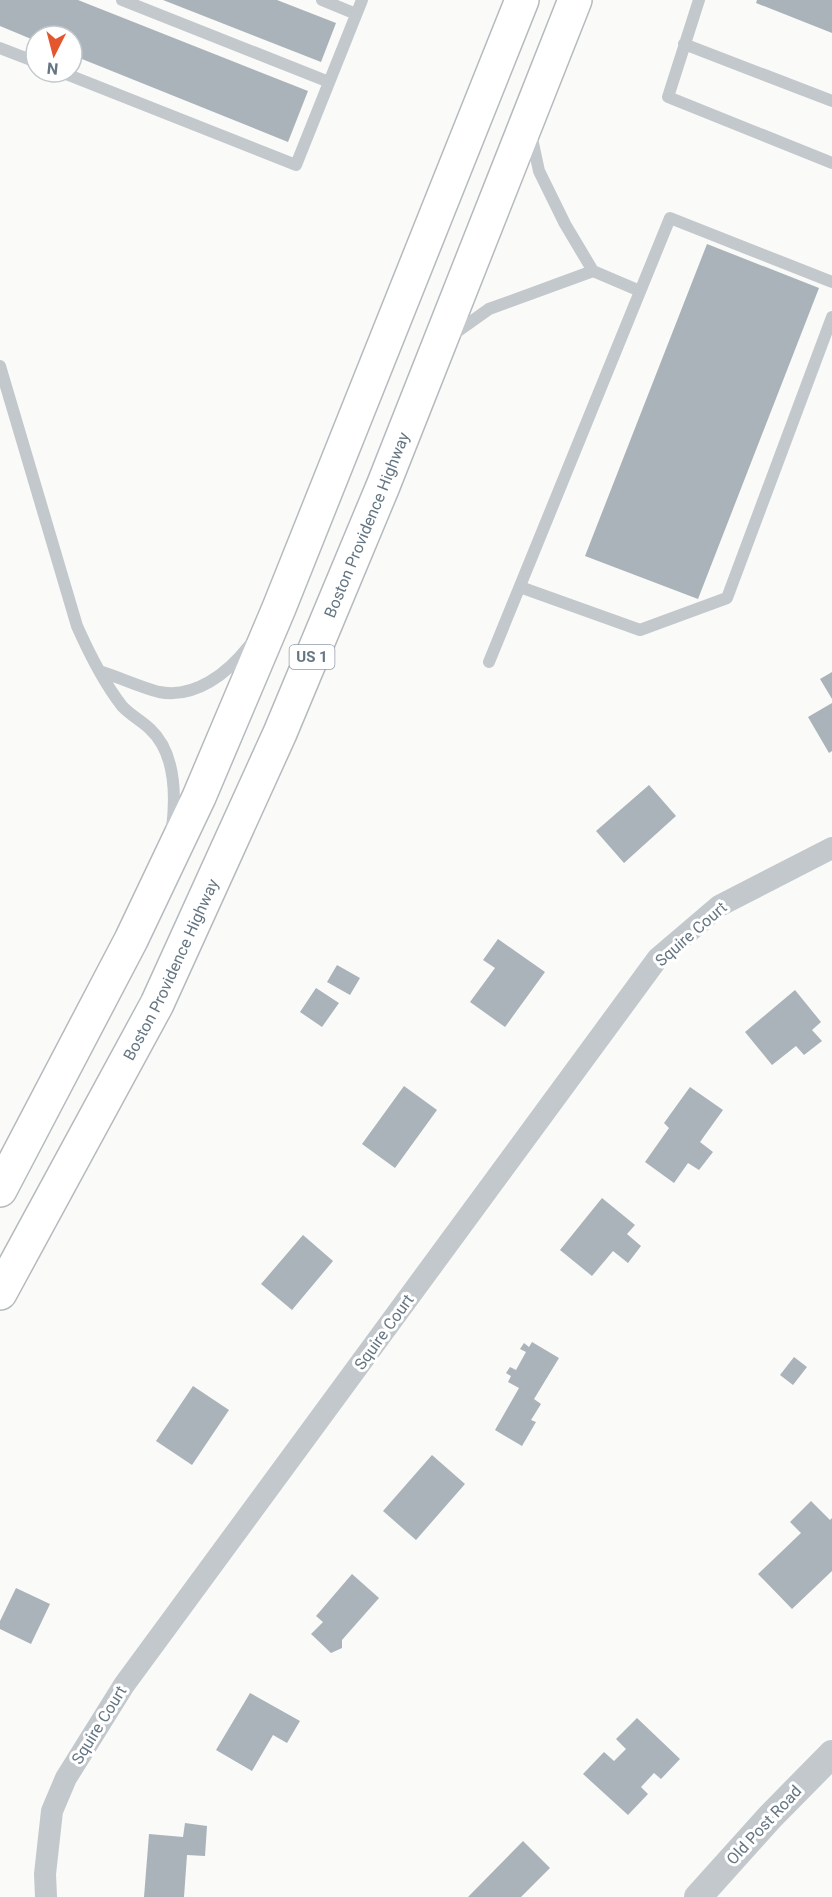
<svg xmlns="http://www.w3.org/2000/svg" width="832" height="1897" font-family="Roboto,sans-serif">
	<style>
		.building { fill: #aab3b9 }
		.lines { fill: none; stroke-linecap: round; stroke-linejoin: round }
		.primary-casing { stroke: #b5babe; stroke-width: 36 }
		.service { stroke: #c3c8cc; stroke-width: 12 }
		.minor { stroke: #c3c8cc; stroke-width: 22 }
		.tertiary { stroke: #c3c8cc; stroke-width: 28 }
		.primary { stroke: #fff; stroke-width: 33 }
		.labels { text-anchor: middle; dominant-baseline: central; stroke-width: 6; stroke-linejoin: round; paint-order: stroke }
		.shield { fill: #fff; stroke: #939fa8; stroke-width: 1.5 }
		.shield-label { font-size: 15px; font-weight: bold; fill: #657683 }
		.street-label { font-size: 16px; fill: #657683; stroke: #fff }
	</style>
	<rect width="100%" height="100%" fill="#fafaf8"/>
	<path class="building" d="M0,0h78l230,91 -20,51 -216,-87v-19h-36v5l-36,-15z
		M163,0h114l59,23 -15,39z
		M757,0h75v33l-76,-30z
		M707,244l112,44 -121,311 -113,-43z
		M832,672v27l-12,-20z
		M832,703v48l-3,2 -21,-36z
		M649,785l27,31 -52,47 -28,-32z
		M498,939l47,33 -40,55 -35,-25 25,-34 -12,-8z
		M337,965l23,13 -10,17 -23,-13z
		M316,988l23,15 -17,24 -22,-15z
		M795,990l26,32 -9,8 10,11 -18,14 -8,-9 -24,19 -27,-33z
		M404,1086l33,24 -42,58 -33,-24z
		M690,1087l33,23 -23,32 13,10 -14,18 -11,-7 -14,20 -29,-21 24,-34 -5,-5z
		M602,1198l33,27 -8,9 14,12 -13,17 -15,-12 -21,25 -32,-26z
		M303,1235l30,26 -41,49 -31,-26z
		M532,1342l27,16 -25,41 7,5 -10,16 5,2 -14,24 -27,-16 24,-42 -11,-6 3,-6 -5,-3 4,-6 6,3 10,-18 -6,-3 4,-6 5,4z
		M794,1357l13,10 -14,18 -13,-10z
		M193,1386l36,24 -37,55 -36,-24z
		M432,1455l33,29 -49,56 -33,-29z
		M811,1501l19,19 2,-2v53l-40,38 -34,-35 43,-41 -11,-11z
		M352,1574l27,24 -37,42v8l-11,5 -20,-19 12,-12 -7,-6z
		M16,1588l34,16 -19,40 -31,-15v-8z
		M250,1693l50,28 -13,22 -14,-8 -21,36 -36,-21z
		M637,1718l43,41 -19,20 -7,-6 -13,14 7,7 -20,21 -45,-41 21,-22 10,9 12,-12 -10,-10z
		M185,1823l22,3 -2,30 -18,-1 -3,42h-40l5,-63 34,3z
		M523,1841l27,27 -29,29h-53z"/>
	<g class="lines">
		<g class="primary-casing">
			<g id="primary">
				<path d="M0,1190l131,-250 68,-143 80,-189 243,-608"/>
				<path id="s1" d="M0,1293l157,-289 123,-271 103,-247 192,-486"/>
			</g>
		</g>
		<path class="service" d="M122,0l207,82
			M322,0l34,14
			M699,0l-31,97 164,66
			M684,44l148,57
			M0,48l36,14
			M61,72l235,93 66,-165
			M531,134l8,37 26,53 28,47 47,20
			M451,336l38,-27 104,-38
			M0,366l77,260c12,27 27,57 45,80 8,9 20,15 28,23 26,24 26,67 22,100
			M520,587l120,43 87,-32 105,-281
			M489,662l181,-444 162,64
			M102,672c19,6 38,15 57,20 36,7 69,-19 90,-46"/>
		<path class="minor" d="M46,1897l-1,-23 7,-63 14,-33 58,-93 534,-727 61,-52 113,-58"/>
		<path class="tertiary" d="M698,1897l72,-80 62,-63"/>
		<use href="#primary" class="primary"/>
	</g>
	<g class="labels">
		<rect class="shield" x="289.5" y="645" width="45" height="24" rx="4.5"/>
		<g class="shield-label">
			<text x="312" y="657">US 1</text>
		</g>
		<g class="street-label">
			<text stroke="none"><textPath href="#s1" startOffset="852">Boston Providence Highway</textPath></text>
			<text transform="translate(691 934) rotate(-41)">Squire Court</text>
			<text stroke="none"><textPath href="#s1" startOffset="366">Boston Providence Highway</textPath></text>
			<text transform="translate(384 1332) rotate(-54)">Squire Court</text>
			<text transform="translate(99 1725) rotate(-58)">Squire Court</text>
			<text transform="translate(764 1825) rotate(-47)">Old Post Road</text>
		</g>
	</g>
	<g transform="translate(54 54) rotate(186)"><circle r="28" fill="#ffffff" stroke="#c1c8cd" stroke-width="1.5"/>
	<path d="M0-4.5L10 22L0 15L-10 22Z" fill="#e4572e"/>
	<text y="-9" font-size="16" font-weight="bold" text-anchor="middle" fill="#657683">N</text>
	</g>
</svg>
